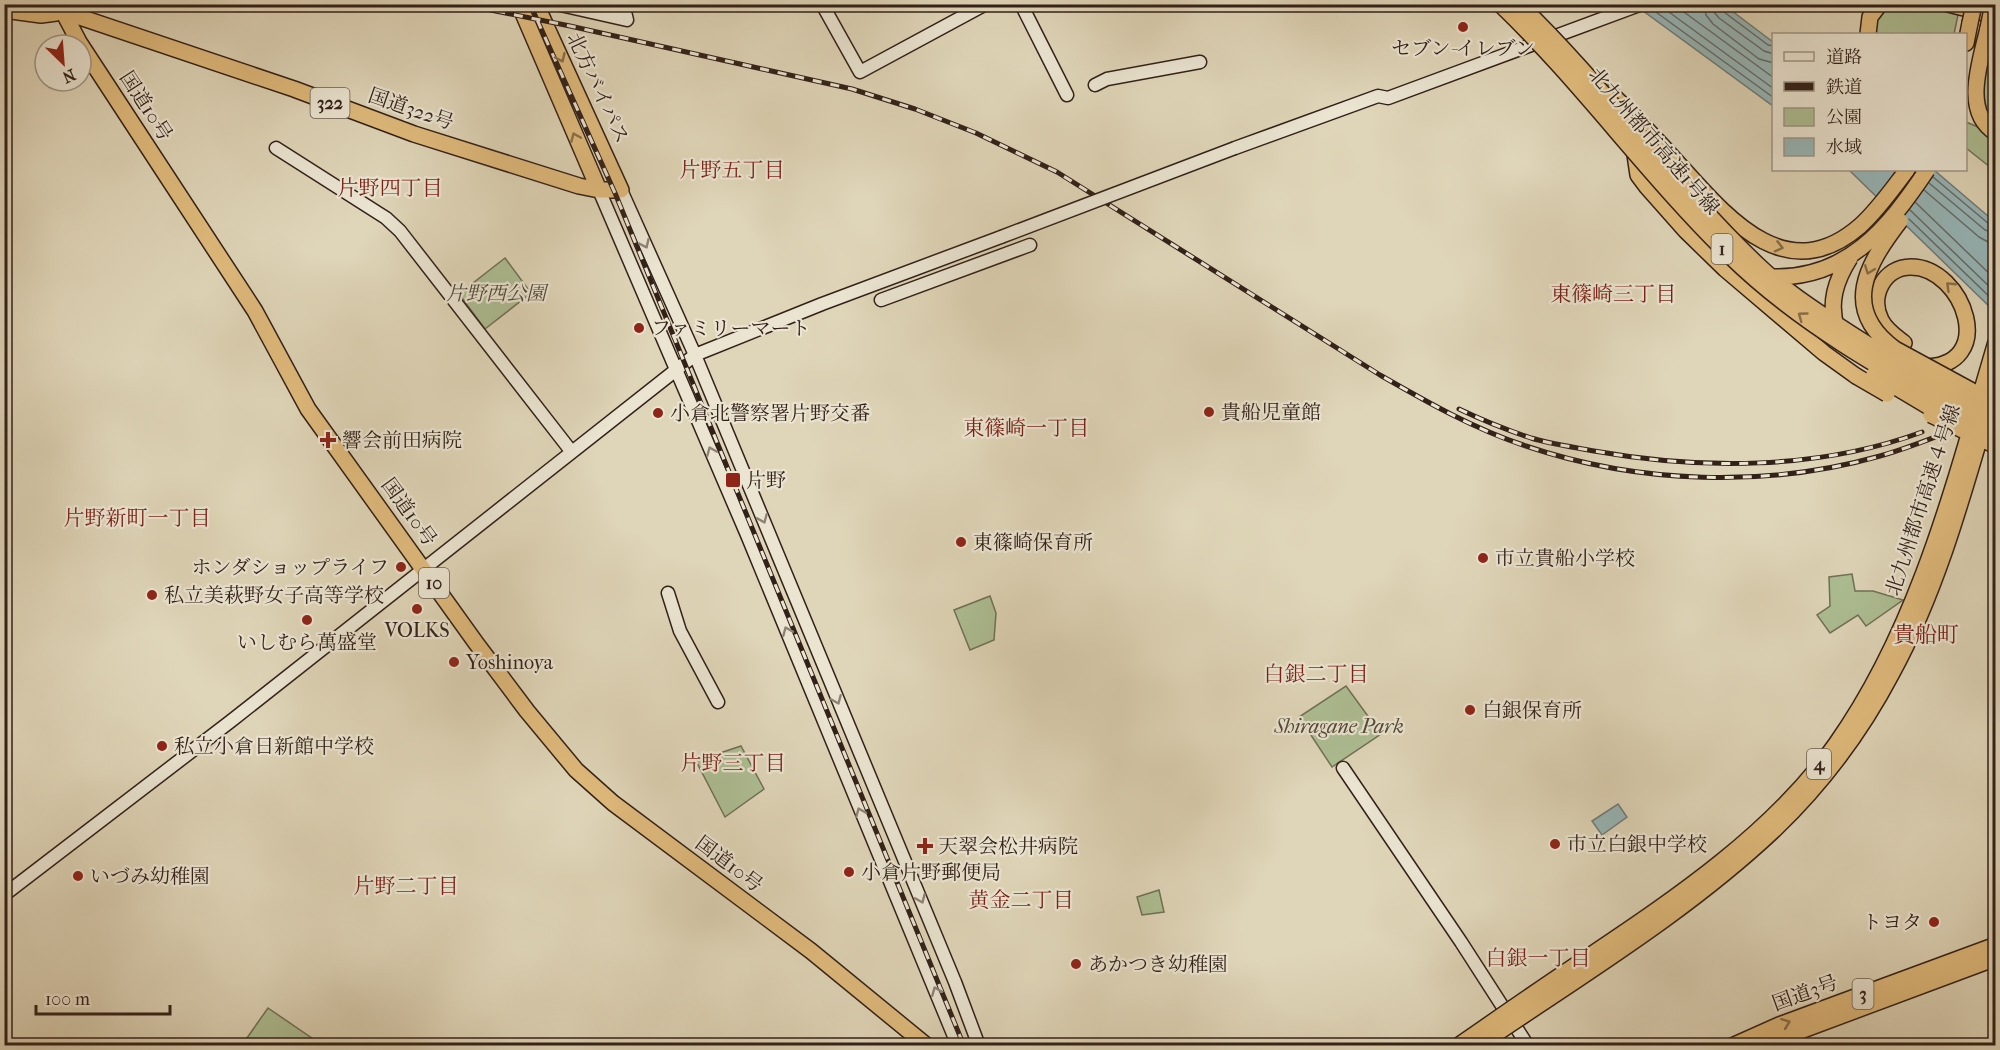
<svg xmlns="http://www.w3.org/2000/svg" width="2000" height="1050" font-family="'IM FELL French Canon','Noto Serif JP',serif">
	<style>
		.green { fill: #adbe93; stroke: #707056; stroke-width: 1.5 }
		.water { fill: #97b6b8; stroke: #6f7a78; stroke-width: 1.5 }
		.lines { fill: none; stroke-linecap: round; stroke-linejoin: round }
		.shore { stroke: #646c68; stroke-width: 1.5 }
		.secondary-casing { stroke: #322119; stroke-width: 15 }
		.highway-casing { stroke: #322119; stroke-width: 18 }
		.secondary { stroke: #eae4d1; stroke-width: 12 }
		.highway { stroke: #e0ba7c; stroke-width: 15 }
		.rail-casing { stroke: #322119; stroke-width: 5 }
		.rail { stroke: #eae4d1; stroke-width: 3; stroke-dasharray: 9; stroke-linecap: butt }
		.secondary-bridge-casing { stroke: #322119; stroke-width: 15; stroke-linecap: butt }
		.highway-bridge-casing { stroke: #322119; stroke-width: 18; stroke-linecap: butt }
		.secondary-bridge { stroke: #eae4d1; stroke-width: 12 }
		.highway-bridge { stroke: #e0ba7c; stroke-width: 15 }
		.oneway { stroke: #896e4a }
		.oneway2 { stroke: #8e8275 }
		.poi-dot { fill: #8f2418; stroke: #eae4d1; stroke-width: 2 }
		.labels { text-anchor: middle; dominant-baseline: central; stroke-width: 4.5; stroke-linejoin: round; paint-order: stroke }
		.shield { fill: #eae4d1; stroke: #695c50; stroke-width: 1.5 }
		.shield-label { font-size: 18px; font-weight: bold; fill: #322119 }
		.poi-label { font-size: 20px; fill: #322119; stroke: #eae4d1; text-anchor: start }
		.street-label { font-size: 20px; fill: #322119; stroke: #eae4d1 }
		.park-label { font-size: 20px; font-style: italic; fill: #514838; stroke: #eae4d1 }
		.neighbourhood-label { font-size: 21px; fill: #7a1f14; stroke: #eae4d1 }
		.quarter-label { font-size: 22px; fill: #7a1f14; stroke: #eae4d1 }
	</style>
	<rect width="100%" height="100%" fill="#dfd5b8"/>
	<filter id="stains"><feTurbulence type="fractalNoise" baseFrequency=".00333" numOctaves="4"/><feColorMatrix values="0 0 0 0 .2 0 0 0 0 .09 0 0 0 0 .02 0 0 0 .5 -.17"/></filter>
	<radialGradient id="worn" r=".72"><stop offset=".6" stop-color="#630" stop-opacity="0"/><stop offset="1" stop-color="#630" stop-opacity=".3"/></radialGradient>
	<path class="green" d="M1893,5h35l30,10 -4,19h-79c0,-13 4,-24 18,-29z
		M1995,33v90c-25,-20 -6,-65 0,-90z
		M1966,122l12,5 17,13v31l-29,-23z
		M505,258l26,35 -46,36 -26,-35z
		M1852,574l3,17h18l30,9 -37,26 -8,-11 -28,18 -13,-18 13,-9 -1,-29z
		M990,596l6,17 -2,27 -24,10 -16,-40z
		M1346,686l35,48 -49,33 -33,-50z
		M741,746l23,43 -39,28 -29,-56z
		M1159,890l5,22 -22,3 -5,-18z
		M268,1008l54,37h-80z"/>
	<path class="water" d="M1635,5h89l49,37v64z
		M1849,170h85l61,52v90z
		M1618,804l9,13 -25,18 -10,-14z"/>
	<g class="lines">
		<path class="shore" d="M1658,4l116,85
			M1673,4l101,74
			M1704,4l2,11 7,9 46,35 15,4
			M1713,4l1,8 5,6 45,33 10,3
			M1721,4l3,8 44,33 6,1
			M1649,7l125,91
			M1933,177l56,47 7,2
			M1929,183l56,47 11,3
			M1924,190l55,47 9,5h8
			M1915,202l81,78
			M1910,210l86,83
			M1909,219l87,84"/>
		<g class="secondary-casing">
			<path id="secondary" d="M556,4l71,16 -4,-16
				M822,4l38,68 126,-68
				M1021,4l46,91
				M1095,85l12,-6 93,-17
				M276,148l110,70 14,13 171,220
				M1235,148l143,-52 10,2 254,-94
				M599,190l148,345 211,511
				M621,190l74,165 260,627 24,64
				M881,300l149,-55
				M668,593l12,38 38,71
				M1343,768l118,174 67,104
				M4,895l227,-174 464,-366 127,-51 179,-67"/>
		</g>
		<g class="highway-casing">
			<path id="highway" d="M41,4l253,85 120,45 165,52 20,4h22l-85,-186
				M59,4l20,38 176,269 53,98 168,234 51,68 49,59 37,33 198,148 116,95
				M519,4l80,186
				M1948,4l48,12
				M4,10l37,5 15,-2
				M1988,28c-7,32 -27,84 8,105
				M1868,34l2,-17 10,-13
				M1966,43l4,-20
				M1610,93c23,21 45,45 66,68 49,54 109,130 184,65 18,-16 33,-38 47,-56
				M1634,148l4,27 9,12 39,44 39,38 99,84 32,23
				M1904,343c-9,-7 -18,-13 -23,-23 -12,-24 3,-53 30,-53 53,0 89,101 11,100
				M1732,1046l47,-21 217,-80
				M1760,1046l236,-88"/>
		</g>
		<use href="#secondary" class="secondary"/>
		<use href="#highway" class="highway"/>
		<g class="rail-casing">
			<path id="rail" d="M461,4l109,22 282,63 63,20 61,24 81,39 323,203c47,27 94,54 146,71 112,38 241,42 354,10 39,-11 77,-28 116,-43
				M530,4l85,189 349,853
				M1459,409c23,11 48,21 72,29 20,6 42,9 63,13 107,19 225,19 328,-19"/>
		</g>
		<use href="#rail" class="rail"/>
		<g class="secondary-bridge-casing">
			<path id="secondary-bridge" d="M1001,237l234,-89"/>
		</g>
		<g class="highway-bridge-casing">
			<path id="highway-bridge" d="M1500,4c82,79 148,172 229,251 76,75 174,126 267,178
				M1519,4c86,82 154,181 240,262 24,23 53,42 80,60 47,31 96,59 146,85
				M1970,23l4,-19
				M1988,28l5,-24
				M1900,221c-33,43 -60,88 -5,128l92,50
				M1770,277c77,3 118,-49 157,-107
				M1837,329c-9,-26 -1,-49 13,-71
				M1874,374l67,40
				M1856,376l31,18
				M1931,415l65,31
				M1458,1046c43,-30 86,-60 130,-89 88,-59 186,-125 248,-213 84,-119 119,-264 160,-402
				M1478,1046c101,-69 208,-133 297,-217 47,-45 87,-99 117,-156 49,-90 75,-193 104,-291"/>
		</g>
		<use href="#secondary-bridge" class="secondary-bridge"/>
		<use href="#highway-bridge" class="highway-bridge"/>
	</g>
	<defs><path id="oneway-chevron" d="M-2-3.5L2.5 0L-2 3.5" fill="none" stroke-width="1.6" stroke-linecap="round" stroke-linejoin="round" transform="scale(1.5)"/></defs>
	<g class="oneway">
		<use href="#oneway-chevron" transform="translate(561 58) rotate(65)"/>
		<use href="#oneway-chevron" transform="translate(575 137) rotate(-113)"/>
		<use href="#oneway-chevron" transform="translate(1779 247) rotate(14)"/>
		<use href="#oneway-chevron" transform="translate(1869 270) rotate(111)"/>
		<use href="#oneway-chevron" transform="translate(1950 286) rotate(-136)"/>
		<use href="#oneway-chevron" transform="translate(1802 316) rotate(-144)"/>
		<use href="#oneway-chevron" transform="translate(1786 1023) rotate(-21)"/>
	</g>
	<g class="oneway2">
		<use href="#oneway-chevron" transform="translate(645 244) rotate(65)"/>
		<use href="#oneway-chevron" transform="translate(711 451) rotate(-113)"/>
		<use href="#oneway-chevron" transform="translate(763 519) rotate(67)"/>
		<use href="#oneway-chevron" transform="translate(787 631) rotate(-113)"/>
		<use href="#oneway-chevron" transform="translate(837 700) rotate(67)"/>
		<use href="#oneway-chevron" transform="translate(860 812) rotate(-113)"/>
		<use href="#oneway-chevron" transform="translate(921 899) rotate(67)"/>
		<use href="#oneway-chevron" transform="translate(936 991) rotate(-112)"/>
	</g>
	<g class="poi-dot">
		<circle cx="1463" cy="27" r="6"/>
		<circle cx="639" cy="328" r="6"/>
		<circle cx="1209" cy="412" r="6"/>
		<circle cx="658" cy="413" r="6"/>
		<path d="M325 431h6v6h6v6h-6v6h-6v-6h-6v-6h6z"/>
		<rect x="725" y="472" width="16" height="16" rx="3"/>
		<circle cx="961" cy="542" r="6"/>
		<circle cx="1483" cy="558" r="6"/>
		<circle cx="401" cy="567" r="6"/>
		<circle cx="152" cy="595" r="6"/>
		<circle cx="417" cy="609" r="6"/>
		<circle cx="307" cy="620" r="6"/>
		<circle cx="454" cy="662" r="6"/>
		<circle cx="1470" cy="710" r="6"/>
		<circle cx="162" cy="746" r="6"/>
		<circle cx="1555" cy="844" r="6"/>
		<path d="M922 837h6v6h6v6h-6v6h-6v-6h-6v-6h6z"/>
		<circle cx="849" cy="872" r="6"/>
		<circle cx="78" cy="876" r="6"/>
		<circle cx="1934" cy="922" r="6"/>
		<circle cx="1076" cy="964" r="6"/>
	</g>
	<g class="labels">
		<g class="shield">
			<rect x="310.5" y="88" width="39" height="30" rx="4.5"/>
			<rect x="1711.5" y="234" width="21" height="30" rx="4.5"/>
			<rect x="419" y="568" width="30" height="30" rx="4.5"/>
			<rect x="1807" y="749" width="24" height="30" rx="4.5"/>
			<rect x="1852.5" y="979" width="21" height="30" rx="4.5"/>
		</g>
		<g class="shield-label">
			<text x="330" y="103">322</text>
			<text x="1722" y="249">1</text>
			<text x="434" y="583">10</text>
			<text x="1819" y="764">4</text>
			<text x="1863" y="994">3</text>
		</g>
		<g class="poi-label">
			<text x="1463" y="48" text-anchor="middle">セブン-イレブン</text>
			<text x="651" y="328">ファミリーマート</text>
			<text x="1221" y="412">貴船児童館</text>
			<text x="670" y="413">小倉北警察署片野交番</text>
			<text x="342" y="440">響会前田病院</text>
			<text x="746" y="480">片野</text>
			<text x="973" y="542">東篠崎保育所</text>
			<text x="1495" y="558">市立貴船小学校</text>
			<text x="389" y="567" text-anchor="end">ホンダショップライフ</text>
			<text x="164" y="595">私立美萩野女子高等学校</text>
			<text x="417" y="630" text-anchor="middle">VOLKS</text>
			<text x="307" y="642" text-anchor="middle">いしむら萬盛堂</text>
			<text x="466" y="662">Yoshinoya</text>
			<text x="1482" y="710">白銀保育所</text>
			<text x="174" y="746">私立小倉日新館中学校</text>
			<text x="1567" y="844">市立白銀中学校</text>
			<text x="938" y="846">天翠会松井病院</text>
			<text x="861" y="872">小倉片野郵便局</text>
			<text x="90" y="876">いづみ幼稚園</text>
			<text x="1922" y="922" text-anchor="end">トヨタ</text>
			<text x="1088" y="964">あかつき幼稚園</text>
		</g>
		<g class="street-label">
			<text transform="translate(598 88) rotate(65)">北方バイパス</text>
			<text transform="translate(146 106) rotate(57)">国道10号</text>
			<text transform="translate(411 109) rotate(19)">国道322号</text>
			<text transform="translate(1654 141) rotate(49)">北九州都市高速1号線</text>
			<text transform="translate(1923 500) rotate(-72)">北九州都市高速４号線</text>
			<text transform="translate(409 512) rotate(54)">国道10号</text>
			<text transform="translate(729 864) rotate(37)">国道10号</text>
			<text transform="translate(1805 993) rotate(-20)">国道3号</text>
		</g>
		<g class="park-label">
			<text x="496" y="293">片野西公園</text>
			<text x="1339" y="726">Shiragane Park</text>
		</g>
		<g class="neighbourhood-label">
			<text x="732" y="170">片野五丁目</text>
			<text x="390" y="188">片野四丁目</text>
			<text x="1613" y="294">東篠崎三丁目</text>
			<text x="1026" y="428">東篠崎一丁目</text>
			<text x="137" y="518">片野新町一丁目</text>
			<text x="1316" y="674">白銀二丁目</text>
			<text x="733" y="763">片野三丁目</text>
			<text x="406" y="886">片野二丁目</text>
			<text x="1021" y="900">黄金二丁目</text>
			<text x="1538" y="958">白銀一丁目</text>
		</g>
		<g class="quarter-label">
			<text x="1926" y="635">貴船町</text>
		</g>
	</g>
	<rect width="2000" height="1050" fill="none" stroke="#dfd5b8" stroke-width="24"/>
	<rect x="6" y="6" width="1988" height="1038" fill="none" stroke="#322119" stroke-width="3"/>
	<rect x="12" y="12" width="1976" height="1026" fill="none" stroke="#322119" stroke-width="1.5"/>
	<rect x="1772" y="33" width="195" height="138" fill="#eae4d1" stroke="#a09687" stroke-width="1.5"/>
	<rect x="1784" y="52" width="30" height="9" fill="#eae4d1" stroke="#a09687" stroke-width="1.5"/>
	<text x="1826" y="63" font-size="18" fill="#322119">道路</text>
	<rect x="1784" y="82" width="30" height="9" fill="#322119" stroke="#a09687" stroke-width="1.5"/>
	<text x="1826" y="93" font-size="18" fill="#322119">鉄道</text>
	<rect x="1784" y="108" width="30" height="18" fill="#adbe93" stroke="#a09687" stroke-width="1.5"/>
	<text x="1826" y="123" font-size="18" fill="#322119">公園</text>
	<rect x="1784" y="138" width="30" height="18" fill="#97b6b8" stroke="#a09687" stroke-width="1.5"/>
	<text x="1826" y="153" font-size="18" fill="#322119">水域</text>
	<g transform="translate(63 63) rotate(155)"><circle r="28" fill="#eae4d1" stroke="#a09687" stroke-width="1.5"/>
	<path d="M0-4.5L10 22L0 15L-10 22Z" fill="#8f2418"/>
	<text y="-9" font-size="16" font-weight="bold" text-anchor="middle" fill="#322119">N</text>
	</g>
	<path d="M36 1005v9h134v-9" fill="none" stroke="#322119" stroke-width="3"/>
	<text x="45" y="1005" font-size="18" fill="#322119" stroke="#eae4d1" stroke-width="4.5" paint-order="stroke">100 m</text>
	<rect width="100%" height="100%" filter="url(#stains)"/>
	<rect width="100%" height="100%" fill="url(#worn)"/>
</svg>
